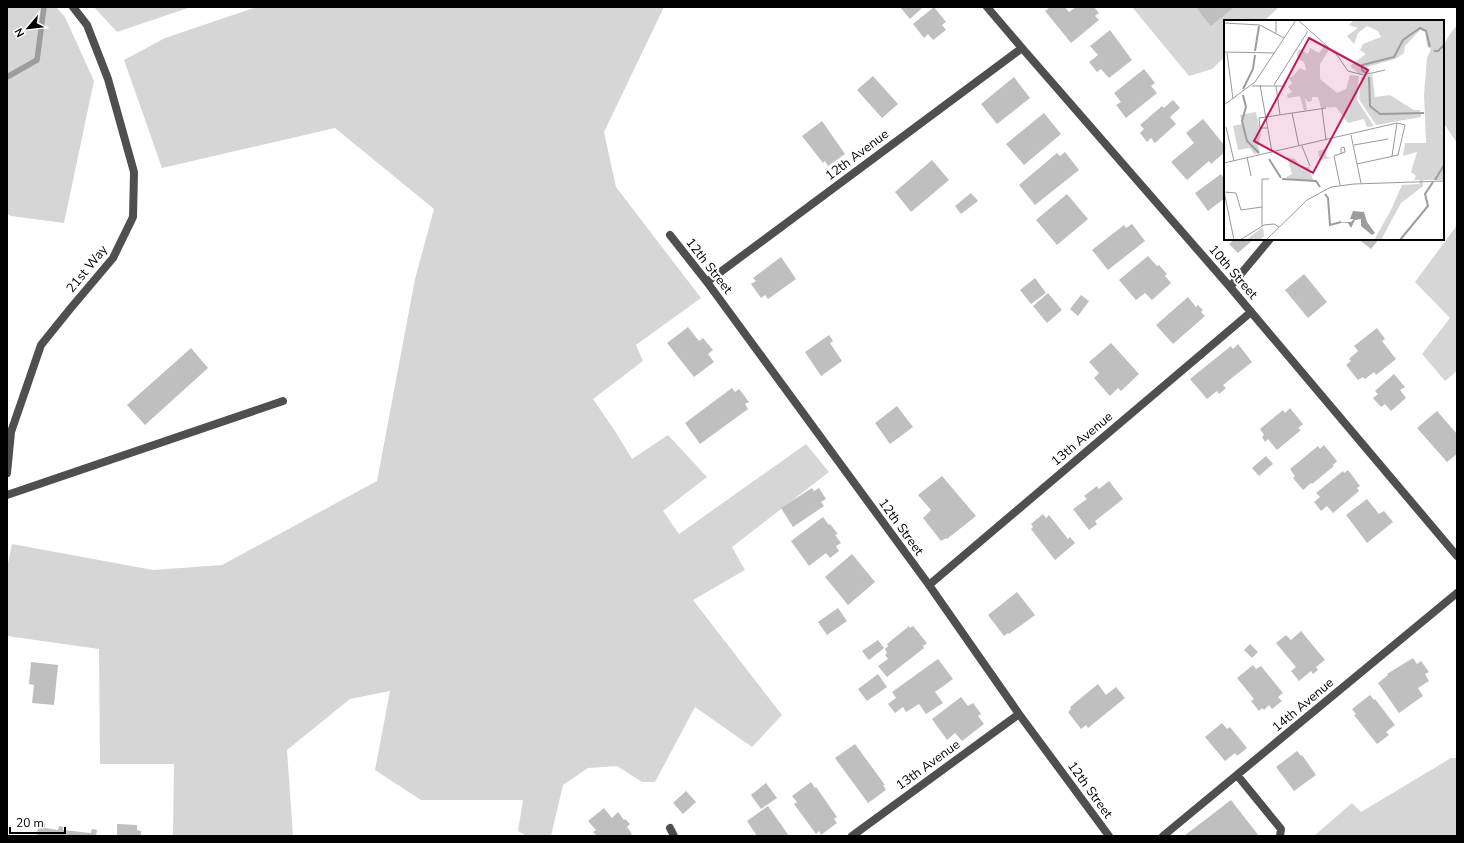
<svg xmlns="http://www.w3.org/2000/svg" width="1464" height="843" font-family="'Nunito Sans',sans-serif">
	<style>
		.green { fill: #d6d6d6 }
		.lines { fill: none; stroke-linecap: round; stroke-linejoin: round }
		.stream { stroke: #9d9d9d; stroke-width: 5.5 }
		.building { fill: #bfbfbf }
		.service { stroke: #4f4f4f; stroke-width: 8 }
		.minor { stroke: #4f4f4f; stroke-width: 8 }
		.labels { text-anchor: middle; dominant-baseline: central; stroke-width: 4; stroke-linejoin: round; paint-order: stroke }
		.street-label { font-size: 13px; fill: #000; stroke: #fff }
		.inset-river { fill: none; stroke: #9d9d9d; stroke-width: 2 }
		.inset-road { fill: none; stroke: #999; stroke-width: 1 }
		.view { fill: #c2185b; fill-opacity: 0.15; stroke: #c2185b; stroke-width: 2 }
		.inset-edge { fill: none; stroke: #000; stroke-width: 2 }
	</style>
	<rect width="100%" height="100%" fill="#fff"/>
	<path class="green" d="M7,7h49l9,10 29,64 -30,142 -53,-7 -4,-3z
		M94,7h97l-74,25z
		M257,7h407l-60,125 12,55 85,111 -65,47 7,16 -50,38 22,32 17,28 36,-24 39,42 -44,34 16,23 127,-90 23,28 -97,75 13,23 -52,30 89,115 -30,32 -57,-40 -40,75h-13l-25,-16 -29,2 -25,17 -12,51h-24l-9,-5 5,-31h-102l-46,-30 15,-79 -40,8 -63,51 6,86h-120l1,-72h-74l-1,-115 -92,-13v-68l5,-24 141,26 69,-5 155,-84 38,-202 19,-70 -99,-81 -173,40 -38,-108 41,-22z
		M1132,7h147l-15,14h-39v36l-13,12 -23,7z
		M1457,25v118l-14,-21v-76l7,-12z
		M1457,223v148l-12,10 -23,-27 28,-36 -35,-36 40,-54z
		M1451,758h6v78h-143l38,-33 9,9z"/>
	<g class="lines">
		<path class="stream" d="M7,77l30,-17 7,-53"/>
	</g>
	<path class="building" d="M900,7h23l-13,12z
		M934,7l12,15 -4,3 4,5 -13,10 -5,-6 -4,4 -11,-14z
		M1050,7h15l4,5 7,-5h18l5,6 -4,3 4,4 -28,23 -26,-32z
		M1200,7h34l-23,19 -14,-17z
		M1110,30l22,30 -23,18 -8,-9 -4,3 -8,-10 9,-7 -8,-9z
		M1144,69l11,14 -4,3 6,7 -31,25 -10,-13 5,-3 -7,-9z
		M873,76l25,28 -16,14 -25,-28z
		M1014,77l16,21 -33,26 -16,-20z
		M1173,100l7,8 -10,9 6,7 -21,19 -4,-5 -4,4 -7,-9 4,-4 -4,-4 22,-19 2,2z
		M1044,113l17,21 -37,31 -18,-21z
		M1203,119l22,27v6l-14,12 -2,-3 -22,19 -16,-18 23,-19 -8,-10z
		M822,121l23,33 -17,12 -3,-5 -2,2 -21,-27z
		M1065,152l14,18 -44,35 -16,-20 38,-32 3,3z
		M932,160l17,20 -38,32 -16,-20z
		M1221,174l4,6v11l-2,2 2,5 -17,13 -13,-18z
		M971,193l7,8 -17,13 -6,-8z
		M1067,194l21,25 -31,26 -21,-25z
		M1132,224l13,17 -37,29 -16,-20 32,-25 2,3z
		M1235,239h19l-16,14 -9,-9z
		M1358,239h21l-8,10z
		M1148,256l9,10 2,-1 8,9 -2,2 6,7 -19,17 -7,-7 -9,7 -17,-20z
		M781,257l15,22 -28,20 -3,-4 -4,3 -10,-14 5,-3 -3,-3z
		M1304,274l23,28 -19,16 -23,-28z
		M1035,278l11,15 -15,11 -11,-14z
		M1048,293l14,17 -15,13 -14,-17z
		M1081,295l8,6 -11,15 -8,-7z
		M1188,297l8,10 2,-2 5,5 -2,2 4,4 -32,28 -17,-19z
		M688,327l11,14 4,-3 10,12 -5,4 6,8 -20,15 -27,-34z
		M1377,328l8,11 -3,2 14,18 -20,16 -2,-3 -9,7 -2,-2 -5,3 -12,-15 5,-4 -2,-2 9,-8 -4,-5z
		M829,335l4,6 -3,2 12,18 -21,15 -16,-24z
		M1111,343l28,31 -18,17 -3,-3 -8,8 -16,-18 5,-5 -10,-11z
		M1238,344l14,18 -29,23 3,3 -7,6 -2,-3 -10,8 -17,-20 41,-33 2,3z
		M191,348l17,20 -63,57 -18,-20z
		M1394,374l11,13 -5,3 6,8 -15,13 -6,-7 -4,3 -8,-9 5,-4 -3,-3z
		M732,388l3,4 4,-3 10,13 -4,2 3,5 -48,35 -15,-21z
		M897,406l16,21 -23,17 -15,-21z
		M1290,408l13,16 -5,4 3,2 -24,20 -9,-11 -3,3 -3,-5 2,-2 -4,-6 23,-19 2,3z
		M1437,411l20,23v20l-10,8 -30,-34z
		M1324,445l13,16 -4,4 1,1 -22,18 -1,-1 -8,7 -10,-12 2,-2 -5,-7 28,-23 2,3z
		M1266,456l7,8 -14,12 -7,-8z
		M1348,470l12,16 -3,2 2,3 -26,22 -6,-7 -6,5 -7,-9 6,-5 -4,-4 27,-22 1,2z
		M942,476l34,40 -29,23 -1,-1 -5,3 -18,-23 8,-8 -13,-15z
		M1109,481l14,18 -28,22 2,3 -8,6 -16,-21 14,-10 -3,-3 13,-10 2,3z
		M812,488l2,3 5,-3 7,11 -5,3 3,4 -31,21 -12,-19z
		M1367,499l12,15 5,-3 9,11 -26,21 -21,-28z
		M1043,514l3,4 3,-3 19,24 2,-2 5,6 -20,17 -24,-31 2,-2 -2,-3z
		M823,517l6,8 1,-1 8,10 -3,1 6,8 -5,3 3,5 -9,7 -4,-5 -17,13 -18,-25z
		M852,554l23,28 -27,23 -23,-28z
		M1017,592l18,23 -26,19 -1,-1 -4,3 -16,-21z
		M838,608l9,13 -20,14 -9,-13z
		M909,626l1,2 3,-2 14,17 -4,3 1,2 -37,29 -9,-11 10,-7 -3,-4 2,-2 -2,-4 3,-3 -1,-2z
		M1301,631l24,29 -9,7 2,3 -5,4 -2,-3 -12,10 -8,-10 5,-4 -20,-24 10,-8 5,5z
		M878,640l6,8 -15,12 -7,-9z
		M1250,644l8,8 -6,6 -8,-8z
		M1413,658l4,6 4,-3 8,11 -4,2 4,7 -11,7 5,8 -24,17 -21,-30 10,-8 -1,-1z
		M938,659l15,20 -18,13 8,11 -17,11 -7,-10 -13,8 -3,-5 -8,6 -7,-9 8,-6 -4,-6z
		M31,662l27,3 -4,40 -22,-2 2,-18 -5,-1z
		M1253,665l3,4 5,-3 22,27 -5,4 4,4 -10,8 -3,-4 -5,5 -2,-2 -3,3 -8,-10 3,-2 -17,-21z
		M878,674l9,13 -20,14 -9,-12z
		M1098,684l8,11 10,-8 9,11 -37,30 -2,-3 -5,4 -13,-17 3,-3 -1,-2z
		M1370,695l4,5 1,-1 20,26 -9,7 3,3 -12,9 -23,-29 2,-1 -4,-5z
		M961,697l7,9 5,-3 8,11 -3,2 6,8 -22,17 -7,-8 -8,7 -15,-21z
		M1222,723l5,6 3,-2 17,21 -10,8 -2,-3 -10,8 -20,-24z
		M855,744l30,41h-2l3,5 -18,13 -33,-45z
		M1297,751l4,5 1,-1 14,20 -22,16 -18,-24z
		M811,782l4,6 1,-1 21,30 -3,2 3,4 -16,12 -2,-4 -3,3 -22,-30 3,-2 -5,-6z
		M766,783l11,15 -16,11 -10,-14z
		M686,791l10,11 -13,12 -10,-11z
		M1231,800l28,36h-75z
		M768,806l21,30h-32l-10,-15z
		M604,808l8,10 6,-6 6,8 1,-1 5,5 -3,3 5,7 -3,2h-32l-4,-4 3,-2 -8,-9z
		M38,824h7v4l13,2 1,-4 4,1v3l28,3 1,-4 5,1 -1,6h-59z
		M117,824l20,1v5l4,1v5h-24z"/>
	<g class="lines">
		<path class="service" d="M7,495l276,-94"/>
		<path class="minor" d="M987,7l35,41 208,239 227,269
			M670,235l37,47 222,303 90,129 90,122
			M707,282l315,-234
			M1230,287l40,-48
			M7,473l4,-41 30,-87 29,-36 43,-51 20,-41 1,-45 -26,-93 -21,-54 -14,-18
			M929,585l322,-273
			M1237,775l44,54 -1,7
			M670,828l4,8
			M852,836l167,-122
			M1163,836l294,-243"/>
	</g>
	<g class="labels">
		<g class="street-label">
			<text transform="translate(857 155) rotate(-37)">12th Avenue</text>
			<text transform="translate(709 266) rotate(52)">12th Street</text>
			<text transform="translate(87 269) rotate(-51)">21st Way</text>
			<text transform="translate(1233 272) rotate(49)">10th Street</text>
			<text transform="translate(1082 439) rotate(-40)">13th Avenue</text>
			<text transform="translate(901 527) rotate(54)">12th Street</text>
			<text transform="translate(1303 705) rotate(-40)">14th Avenue</text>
			<text transform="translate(928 765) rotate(-36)">13th Avenue</text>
			<text transform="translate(1090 790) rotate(54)">12th Street</text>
		</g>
	</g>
	<g transform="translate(1224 20)">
		<rect width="220" height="220" fill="#fff"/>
		<path d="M130,0h90v160h-21v6l-22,17 -20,37h-7l16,-28 12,-27 17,-1 1,-4h-6l2,-4 -5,-4 6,-20 -14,4 2,-13h21l-2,-49 3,-36 4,-9 -4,-3 -2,-15 -5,-1 -15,16 -1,7 -9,6 -28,8 3,6 -11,1 -9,-8 16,-12 -6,-4 3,-6 18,-7 -3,-6 -11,-5 -9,7 -4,11 -7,-8 11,-8 -9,-3zM100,26l5,4 -9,14v15l17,14 9,-4 4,-14 9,1 -2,24 17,26 -7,1 -3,-8 -16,4 -12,-16 -15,1 -3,-11h-6v4l-4,1 -3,-4 2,12 -3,1 -4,-15 -12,2 -1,-3 5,-3 -4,-5 4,-4 -4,-6h4l8,-9 5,3 1,-2 -2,-7 -6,-3 -1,-6 3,-4 8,5 2,-6 9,5zM148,54l3,23 15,-2 24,15h6l1,7 -45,8 -17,-26 2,-22zM32,92l5,23 -3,10 2,8 -6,1 -4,-6 -12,2 -5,-24 9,-2 -2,-9zM101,129l2,8 5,1 -12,2 -2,-9zM63,137l8,2 6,8h8l4,13h-24l-3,-3 6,-3zM39,207l1,9 -4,4h-14z" fill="#d6d6d6"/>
		<path d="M129,191l11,1 3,10 8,11 -3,2 -11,-9v-7l-6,1 -4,8 -3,-5 -12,-1h15l3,-3h-4z" fill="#9d9d9d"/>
		<path class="inset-river" d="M31,31l4,-25M210,31h4l6,-6M142,53l-4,-3v-5l32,-8 9,-17 17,-12 6,3 4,16M145,57l1,29 10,8 44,-1M19,69l10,-20 2,-14M19,75l3,12 -4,14 5,20 12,12M45,139l12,19M58,159l34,2 4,6M211,160l9,-15M101,174l3,4 2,27 11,-3M176,220l28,-34 -3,-12 8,-12"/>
		<path class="inset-road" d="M74,0l39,35 11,16 15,4 22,-5M0,3l36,2 24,13M52,13v-13M0,32l50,1M3,33l6,46M36,65l12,67M50,65l34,-54M28,66h33M52,66l4,29M0,85l31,-23 41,-62M98,89l4,31M68,93l7,33M2,107l8,34M43,108h-7l-1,-10 67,-10M127,115l10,48M130,125l34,-6M78,126l8,20M168,136l5,-33M23,137l4,19M0,143l173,-40 8,2 -7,30 -41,9M116,165l-6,-29 11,-4 -1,-5 -3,1v5M0,171l10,49M0,172l12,1 5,17 21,-3M38,206v-47h7M16,220l24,-15 10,-1 5,3M42,220l41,-40 24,-13 23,-3 90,-3"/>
		<path class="view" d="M85,18l59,32 -55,103 -59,-32z"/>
		<rect width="220" height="220" class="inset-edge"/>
	</g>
	<rect width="1464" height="843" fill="none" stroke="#000000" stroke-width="16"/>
	<g transform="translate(28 28) rotate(242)" stroke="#ffffff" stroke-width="3" paint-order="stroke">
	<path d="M0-3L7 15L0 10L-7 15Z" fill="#000000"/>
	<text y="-6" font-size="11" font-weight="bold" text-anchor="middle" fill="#000000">N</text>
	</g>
	<path d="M10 827v6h55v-6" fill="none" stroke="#000000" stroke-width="2"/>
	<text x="16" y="827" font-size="12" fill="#000000" stroke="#ffffff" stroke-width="3" paint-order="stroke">20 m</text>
</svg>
